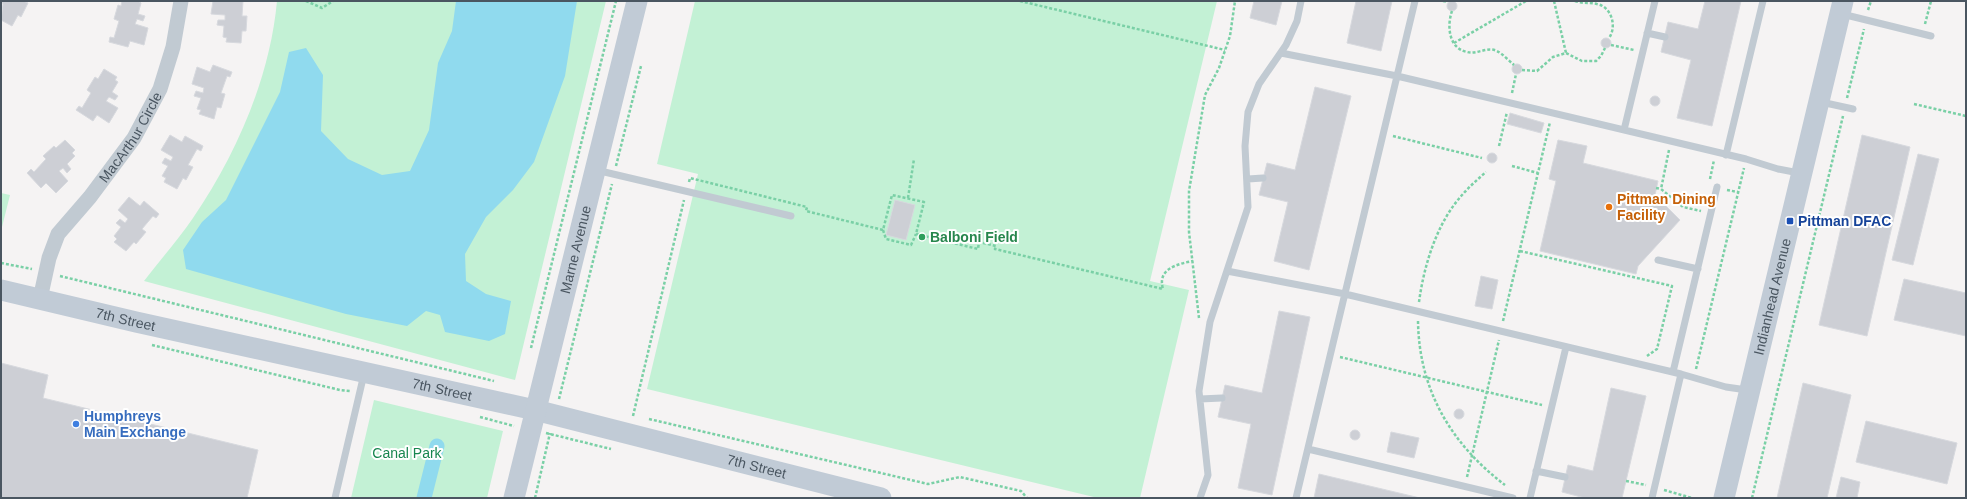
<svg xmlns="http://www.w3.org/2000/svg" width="1967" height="499" font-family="Arial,sans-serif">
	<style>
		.green { fill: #c3f1d5 }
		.water { fill: #90daee }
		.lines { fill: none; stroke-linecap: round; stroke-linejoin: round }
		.canal { stroke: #90daee; stroke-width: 15 }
		.building { fill: #cdcfd5; stroke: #d7d9de }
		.path { stroke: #7ad0a6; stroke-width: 2.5; stroke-dasharray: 3 2; stroke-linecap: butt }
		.lane { stroke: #c1cad2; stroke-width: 7 }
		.street { stroke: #c1cad2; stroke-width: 15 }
		.secondary { stroke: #c1cbd6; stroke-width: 21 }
		.food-dot { fill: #e8710a; stroke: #fff; stroke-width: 1.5 }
		.transit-dot { fill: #1a4fb4; stroke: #fff; stroke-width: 1.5 }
		.leisure-dot { fill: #2e9e5b; stroke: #fff; stroke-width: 1.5 }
		.shop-dot { fill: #3f7fe0; stroke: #fff; stroke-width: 1.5 }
		.labels { text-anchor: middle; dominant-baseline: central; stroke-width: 4; stroke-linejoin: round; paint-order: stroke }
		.street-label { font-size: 14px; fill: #4a5661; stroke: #fff }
		.food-label { font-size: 14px; font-weight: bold; fill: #c56008; stroke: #fff; text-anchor: start }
		.transit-label { font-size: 14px; font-weight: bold; fill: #164399; stroke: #fff; text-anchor: start }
		.leisure-label { font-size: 14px; font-weight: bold; fill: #27864d; stroke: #fff; text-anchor: start }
		.shop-label { font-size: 14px; font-weight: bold; fill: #366cbe; stroke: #fff; text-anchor: start }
		.park-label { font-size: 14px; fill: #17864f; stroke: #fff }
	</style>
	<rect width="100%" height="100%" fill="#f5f3f3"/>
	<path class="green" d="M277,1h329l-91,379 -371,-99c16,-21 34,-41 49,-63 43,-63 77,-140 84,-217z
		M695,1h522l-67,280 39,9 -49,208h-42l-451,-109 51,-215 -41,-10z
		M1,193l9,2 -9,36z
		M374,400l129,31 -16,67h-136z"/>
	<path class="water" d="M456,1h121l-12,75 -31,86 -21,28 -27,27 -21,37 1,27 20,13 25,7 -6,33 -16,7 -44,-9 -5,-17 -14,-4 -19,15 -61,-12 -160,-45 -3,-19 19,-28 24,-22 54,-108 9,-40 17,-4 17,27 -2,56 27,28 34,16 28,-4 19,-41 9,-67 14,-32z"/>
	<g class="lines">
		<path class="canal" d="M424,498l13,-52"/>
	</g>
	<path class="building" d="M1447 6a5 5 0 1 1 10 0a5 5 0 1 1-10 0Z
		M1,1h22l5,2 -7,14 -3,-2 -6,11 -11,-6 2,-16z
		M122,1h16l3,2 -3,11 7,2 -2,5 -6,-2 -2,5 13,4 -4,17 -14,-4 -2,6 -19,-5 1,-5 4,1 5,-17 -5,-2 4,-14 3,1z
		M213,1h30l-1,15h5l-1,15h-4l-1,12 -15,-1 1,-4 -4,-1 1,-11 -7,-1 1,-5h7v-5l-14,-1z
		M1254,1h28l-6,24 -26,-7z
		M1356,1h36l-11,50 -34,-8z
		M1705,1h36l-29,125 -35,-8 14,-58 -30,-8 7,-30 30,7z
		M1601 43a5 5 0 1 1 10 0a5 5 0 1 1-10 0Z
		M1512 69a5 5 0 1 1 10 0a5 5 0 1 1-10 0Z
		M213,65l19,7 -2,5 -3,-1 -6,17 4,1 -4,14 -4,-1 -3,12 -15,-5 2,-4 -4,-1 4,-11 -7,-2 2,-5 7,2 1,-5 -12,-4 5,-17 13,5z
		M104,69l13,8 -2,3 3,2 -6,10 6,4 -3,4 -6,-3 -3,4 12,7 -9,15 -12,-8 -4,6 -17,-11 3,-4 3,2 9,-15 -4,-3 8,-13 3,2z
		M1315,87l36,9 -42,174 -35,-9 14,-59 -29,-7 8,-32 28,7z
		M1650 101a5 5 0 1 1 10 0a5 5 0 1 1-10 0Z
		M1510,113l34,10 -3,10 -34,-9z
		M170,135l12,7 3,-6 18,10 -2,5 -4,-2 -9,16 5,2 -7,13 -3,-2 -6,11 -13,-7 2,-4 -4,-2 6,-10 -6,-3 3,-5 6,3 2,-4 -12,-7z
		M1862,135l48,12 -43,189 -48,-11z
		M65,140l10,10 -3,3 3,3 -8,8 4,5 -4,4 -4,-5 -4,3 9,10 -12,12 -10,-10 -5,5 -14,-15 4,-4 3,3 12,-13 -3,-3 11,-10 2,2z
		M1558,140l29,6 -4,17 75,18 -3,14 25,25 -42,46 -2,8 -96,-23 16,-70 -7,-2z
		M1487 158a5 5 0 1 1 10 0a5 5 0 1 1-10 0Z
		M1918,154l21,5 -26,106 -21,-5z
		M129,197l11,9 4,-5 15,13 -3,4 -3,-2 -11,13 4,3 -10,12 -2,-2 -8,9 -12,-9 3,-3 -3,-3 7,-9 -5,-4 4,-4 5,4 3,-4 -10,-9z
		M895,200l20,5 -9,35 -20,-5z
		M1481,276l17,4 -6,29 -17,-3z
		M1904,279l62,14v43l-72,-16z
		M1279,311l31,6 -38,178 -34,-7 13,-64 -33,-7 7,-32 37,8z
		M1,363l47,12 -5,23 215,52 -11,48h-246z
		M1803,383l48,12 -24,103h-50z
		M1611,388l35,8 -24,102h-37l-23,-6 6,-27 25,6z
		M1454 414a5 5 0 1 1 10 0a5 5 0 1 1-10 0Z
		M1866,421l91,22 -10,41 -91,-22z
		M1350 435a5 5 0 1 1 10 0a5 5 0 1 1-10 0Z
		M1391,432l28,6 -5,20 -27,-6z
		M1319,474l101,24h-106z
		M1841,477l19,5 -3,16h-21z"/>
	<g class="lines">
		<path class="path" d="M306,1l16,7 11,-7
			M1020,1l205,49
			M1443,1l5,1
			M1554,1l12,52
			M1575,1c8,3 15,1 22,3 15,3 20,23 12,34
			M1868,10l3,-9
			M1452,11c-5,14 -4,37 15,41 10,3 20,-6 30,-1 6,3 12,10 17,14
			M1925,24l6,-23
			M1454,43l72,-42
			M1611,45l23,5
			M1522,70l15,1 16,-14 13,-4 16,8h14l5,-5 4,-8
			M1512,93l4,-19
			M1847,98l17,-69
			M1914,104l52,12
			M1393,136l89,22
			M1499,146l8,-34
			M1669,150l-8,39 22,18 18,4
			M616,166l25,-100
			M1512,166l26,7
			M1710,179l4,-19
			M689,182l1,-4 117,29 -1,4 77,19 9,-35 32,7 -8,32 62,15 1,-7 17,4 -1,3 168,40c-6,-20 14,-25 30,-28
			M1656,188l5,1
			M1727,190l11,2
			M908,198l6,-39
			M883,230l3,9 25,6 5,-11
			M1520,251l152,35 -15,63 -10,7
			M1,263l31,6
			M60,276l434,105
			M1419,302c5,-37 18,-80 44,-108 7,-8 15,-15 23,-22
			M1199,318l-10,-86v-41l16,-96 14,-27 11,-32 5,-35
			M1418,321c1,69 33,123 87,164
			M1503,321l47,-199
			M152,345l188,45 10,1
			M531,348l85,-347
			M1340,357l202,48
			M1696,369l48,-201
			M559,399l53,-215
			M633,416l51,-216
			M480,417l34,9
			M649,419l279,65 32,-7 61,14 6,7
			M546,433l65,16
			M1467,477l32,-137
			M1626,481l20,4
			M1664,490l28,8
			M535,498l15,-65
			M1752,498l91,-382"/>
		<path class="lane" d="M1842,14l89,22
			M1647,33l18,4
			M1281,53l116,23 349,83 32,10 21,4
			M1821,102l32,7
			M1624,130l31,-129
			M1726,155l37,-154
			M596,170l195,46
			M1248,179l15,-1
			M1658,260l40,9
			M1227,271l118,23 336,80 45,13 21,3
			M1673,372l44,-185
			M1200,399l22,-1
			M1308,449l205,49
			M1536,471l29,6
			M335,498l29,-124
			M1200,498l8,-23 -9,-84 11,-69 38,-115 -3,-61 3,-34 11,-28 27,-39 11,-24 4,-20
			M1296,498l119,-497
			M1530,498l36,-151
			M1652,498l29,-124"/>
		<path class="street" id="s1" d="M40,299l9,-41 9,-24 32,-37 44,-59 26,-49 13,-42 8,-46"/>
		<g class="secondary">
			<path id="s2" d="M1,290l135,32 399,88 346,88"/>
			<path id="s3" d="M514,498l123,-497"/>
			<path id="s4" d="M1724,498l119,-497"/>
		</g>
	</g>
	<circle class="food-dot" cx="1609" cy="207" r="4"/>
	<rect class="transit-dot" x="1786" y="217" width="8" height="8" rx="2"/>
	<circle class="leisure-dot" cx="922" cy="237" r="4"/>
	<circle class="shop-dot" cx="76" cy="424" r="4"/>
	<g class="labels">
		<g class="street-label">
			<text stroke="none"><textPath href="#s1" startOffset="189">MacArthur Circle</textPath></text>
			<text stroke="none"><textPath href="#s3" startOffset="256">Marne Avenue</textPath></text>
			<text stroke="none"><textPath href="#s4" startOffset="207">Indianhead Avenue</textPath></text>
			<text stroke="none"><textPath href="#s2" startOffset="128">7th Street</textPath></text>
			<text stroke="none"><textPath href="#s2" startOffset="452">7th Street</textPath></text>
			<text stroke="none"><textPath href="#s2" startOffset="776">7th Street</textPath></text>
		</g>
		<g class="food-label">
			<text x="1617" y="199">Pittman Dining<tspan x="1617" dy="16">Facility</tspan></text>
		</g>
		<g class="transit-label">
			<text x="1798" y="221">Pittman DFAC</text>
		</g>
		<g class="leisure-label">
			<text x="930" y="237">Balboni Field</text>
		</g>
		<g class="shop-label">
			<text x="84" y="416">Humphreys<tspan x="84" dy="16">Main Exchange</tspan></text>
		</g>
		<g class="park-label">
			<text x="407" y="453">Canal Park</text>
		</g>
	</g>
	<rect width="1967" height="499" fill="none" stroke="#4a5661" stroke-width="4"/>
</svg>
